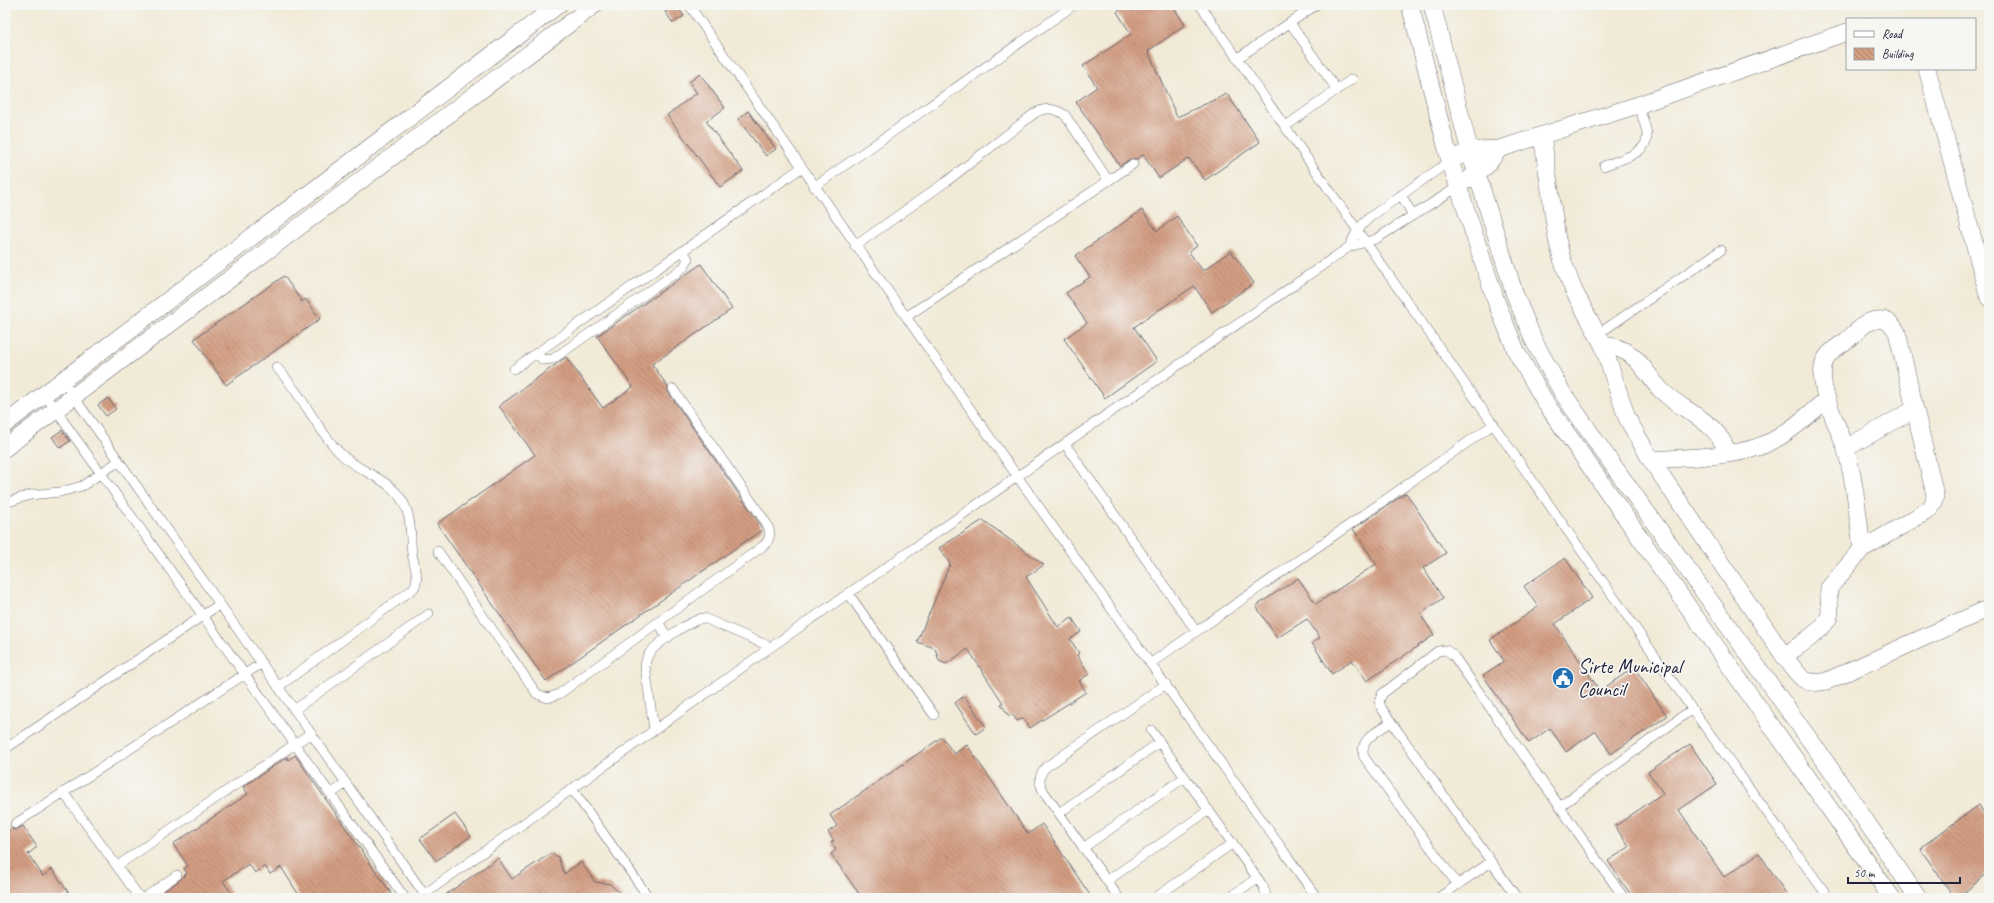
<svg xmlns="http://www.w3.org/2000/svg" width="1994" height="903" font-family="Caveat,sans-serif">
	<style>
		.building { fill: url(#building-back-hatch) }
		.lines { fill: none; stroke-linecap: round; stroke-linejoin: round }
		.lane-casing { stroke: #6a6872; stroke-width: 10 }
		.street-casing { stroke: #6a6872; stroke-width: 18 }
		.lane { stroke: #fff; stroke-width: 9 }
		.street { stroke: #fff; stroke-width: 17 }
		.labels { text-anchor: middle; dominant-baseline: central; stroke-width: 3.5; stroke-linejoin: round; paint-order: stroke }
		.poi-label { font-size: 20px; fill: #22223b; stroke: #f6f6f2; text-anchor: start }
	</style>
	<defs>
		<pattern id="building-back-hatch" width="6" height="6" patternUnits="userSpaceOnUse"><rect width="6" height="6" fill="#d39d82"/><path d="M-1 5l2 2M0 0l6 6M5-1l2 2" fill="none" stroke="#ab806c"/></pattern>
	</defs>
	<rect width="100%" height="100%" fill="#f6f6f2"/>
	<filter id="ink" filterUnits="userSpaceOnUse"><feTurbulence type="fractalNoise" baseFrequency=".025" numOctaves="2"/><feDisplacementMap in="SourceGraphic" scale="8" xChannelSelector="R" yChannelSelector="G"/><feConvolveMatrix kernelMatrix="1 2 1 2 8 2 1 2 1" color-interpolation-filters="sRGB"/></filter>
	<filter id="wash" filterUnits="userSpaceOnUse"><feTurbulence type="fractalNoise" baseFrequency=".012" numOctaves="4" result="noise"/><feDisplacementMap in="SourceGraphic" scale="16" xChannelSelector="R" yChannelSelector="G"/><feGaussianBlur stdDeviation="0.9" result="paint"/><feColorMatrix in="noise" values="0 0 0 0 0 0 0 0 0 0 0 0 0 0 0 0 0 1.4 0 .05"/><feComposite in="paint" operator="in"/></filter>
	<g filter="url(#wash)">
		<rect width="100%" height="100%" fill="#f1ead7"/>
		<g id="blocks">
			<path class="building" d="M676,5l8,11 -11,7 -8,-11z
				M1127,5h45l13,20 -37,26 29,66 50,-23 33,48 -55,38 -16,-22 -30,20 -16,-23 -6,4h-7l-10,7 -44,-64 21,-15 -14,-21 48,-32 -14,-22z
				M700,74l25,34 -19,13 37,50 -23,16 -53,-72 30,-22 -8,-11z
				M748,111l28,38 -10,7 -28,-37z
				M1142,210l15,21 20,-15 20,30 -8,6 14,19 28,-20 23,32 -42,29 -18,-26 -60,41 23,34 -52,37 -41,-59 23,-16 -21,-30 24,-16 -15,-21z
				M701,264l31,45 -80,55 16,23v5l95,137 -217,152 -109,-157 98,-69 -36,-49 67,-49 37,51 30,-21 -36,-51z
				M284,276l18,26 4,-3 14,20 -94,66 -32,-46z
				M108,398l8,11 -10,7 -8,-11z
				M62,430l8,11 -10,7 -8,-11z
				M1406,493l40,60 -23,15 20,30 -23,16 14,21 -67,46 -15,-21 -20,14 -20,-31 8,-5 -13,-19 -30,19 -21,-32 42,-28 18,26 60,-40 -23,-35z
				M983,520l61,45 -18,12 32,50 14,-9 9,14 -11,7 9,14 -2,2 12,19 -10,7 7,11 -56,36 -7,-10 -6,3 -5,-7 -3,2 -8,-12 2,-1 -35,-54 -22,15 -7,-3 -4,-13 -18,-6 33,-78 -11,-16z
				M1565,558l27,40 -37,26 45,67 34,-24 33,49 -56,38 -15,-23 -30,21 -16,-24 -21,15 -46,-68 21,-14 -14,-21 48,-33 -14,-21z
				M964,696l22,31 -10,7 -21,-31z
				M942,737l12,17 13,-9 61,89 14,-10 50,74h-230l-31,-44 5,-4 -5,-8 3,-1 -6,-9 9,-6 -7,-11z
				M1690,744l27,40 -38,26 45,67 35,-24 30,45h-156l-25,-37 21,-14 -14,-21 48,-33 -15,-21z
				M295,755l96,138 -7,5h-83l-20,-31 -11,7 -5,-8 -10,7 -6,-9 -26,17 12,17h-81l26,-18 7,-7 -3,-4 4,-3 -15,-22 75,-50 -5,-7 44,-30 1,3z
				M1979,805l10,16v51l-29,24 -8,-2 -31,-44 3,-5z
				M455,814l16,22 -35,25 -16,-22z
				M23,826l14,21 -9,7 15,22 9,-7 17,24 -7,5h-57v-65l6,-4 5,1z
				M551,853l7,4 6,17 17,-12 14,20 15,2 15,14h-184l57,-40 14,21z"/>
		</g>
	</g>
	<g filter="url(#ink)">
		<use href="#blocks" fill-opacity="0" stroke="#6a6872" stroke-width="1"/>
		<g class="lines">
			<g class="lane-casing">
				<path id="lane" d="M689,5l328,471 300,422
					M1200,5l492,704 137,189
					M1290,23l47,67
					M1238,58l78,-53
					M1286,126l66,-47
					M1604,166c13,-6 45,-12 43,-31 -1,-10 -6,-21 -9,-30
					M814,187l260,-182
					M1401,195l12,20
					M855,246l92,-65 88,-68c11,-6 20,-5 30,2l43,65
					M1349,247l9,-18 12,-12 80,-56
					M906,317l227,-153
					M1598,334l123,-84
					M536,353l7,7 10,-1 131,-92 4,-8 -5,-8
					M276,367c25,25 38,58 62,84 21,24 58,26 69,60 5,14 3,29 5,43 2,11 9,25 1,35l-135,98
					M514,369l287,-201
					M62,380l365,518
					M44,394l361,504
					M1065,444l131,187
					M5,503l25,-8 30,-3 22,-6 37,-25
					M438,551l99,143 11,4 11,-4 204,-148c9,-7 8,-16 2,-25l-92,-132
					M848,593l86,122
					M658,622l10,16
					M1151,663l343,-239
					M294,710l135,-96
					M1391,722c-12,9 -33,17 -27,35l94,128
					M654,730l-9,-64c1,-5 1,-8 4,-12 7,-11 42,-34 55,-36l67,29
					M1151,730l112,156 4,12
					M5,749l215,-145
					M572,789l77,109
					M63,792l77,106
					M331,794l15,-11
					M1559,807l133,-98
					M1059,813l101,-71
					M15,824l247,-161
					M1083,848l102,-71
					M117,866l194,-133
					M1107,881l102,-71
					M144,898l33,-23
					M419,898l352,-251 578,-400 27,-8 83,-53
					M1119,898l-75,-106c-6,-9 -5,-18 2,-25l120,-83
					M1155,898l78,-55
					M1229,898l28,-20
					M1438,898l53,-36
					M1517,898l-135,-189 -3,-7 3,-8 56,-43 8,-1 7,5 171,243"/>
			</g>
			<g class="street-casing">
				<path id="street" d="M1410,5l40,156 47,143 20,49 30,52 345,493
					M1432,5l38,147 45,143 20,48 27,49 38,55 227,317 91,134
					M1927,69l62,229
					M1542,135l15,104 5,20 11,30 30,56 24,73 24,42 133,196c15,18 17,31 43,25l158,-71
					M1459,156l20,-6 20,-1 139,-44 209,-73
					M1469,179l17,-13 13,-17
					M1603,345c10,1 20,4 28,10 12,9 19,24 30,35 24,24 54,28 67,63
					M5,424l553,-419
					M5,448l589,-443
					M1846,448l69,-39
					M1651,460c36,-3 90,-2 121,-19 20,-10 37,-27 54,-41
					M1784,656c12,-9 44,-27 46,-43 0,-8 -2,-16 -1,-25l33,-39 67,-39 5,-8 1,-7 -38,-163c-7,-12 -15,-15 -28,-10 -8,4 -16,13 -23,19 -6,4 -12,8 -17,13 -20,23 11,73 17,96 9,32 12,66 16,99"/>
			</g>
			<use href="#lane" class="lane"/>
			<use href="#street" class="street"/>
		</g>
	</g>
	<defs>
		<g id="civic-disc" transform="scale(1.15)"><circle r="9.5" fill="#1f6fb2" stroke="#f6f6f2"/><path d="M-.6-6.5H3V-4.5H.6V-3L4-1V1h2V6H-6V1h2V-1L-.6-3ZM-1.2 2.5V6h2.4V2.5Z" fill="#fff"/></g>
	</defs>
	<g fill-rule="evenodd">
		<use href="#civic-disc" x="1563" y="678"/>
	</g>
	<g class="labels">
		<g class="poi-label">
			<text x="1578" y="666">Sirte Municipal<tspan x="1578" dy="23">Council</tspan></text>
		</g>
	</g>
	<rect width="1994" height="903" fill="none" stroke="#f6f6f2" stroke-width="20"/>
	<rect x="1846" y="18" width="130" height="52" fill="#f6f6f2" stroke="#a1a1a9"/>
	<rect x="1854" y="31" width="20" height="6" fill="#ffffff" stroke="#a1a1a9"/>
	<text x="1882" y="38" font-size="12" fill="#22223b">Road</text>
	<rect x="1854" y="48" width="20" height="12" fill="url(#building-back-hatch)" stroke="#a1a1a9"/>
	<text x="1882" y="58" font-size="12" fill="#22223b">Building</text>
	<path d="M1848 877v6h112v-6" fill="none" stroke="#22223b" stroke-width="2"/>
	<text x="1854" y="877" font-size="12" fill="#22223b" stroke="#f6f6f2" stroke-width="3" paint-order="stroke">50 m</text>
</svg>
